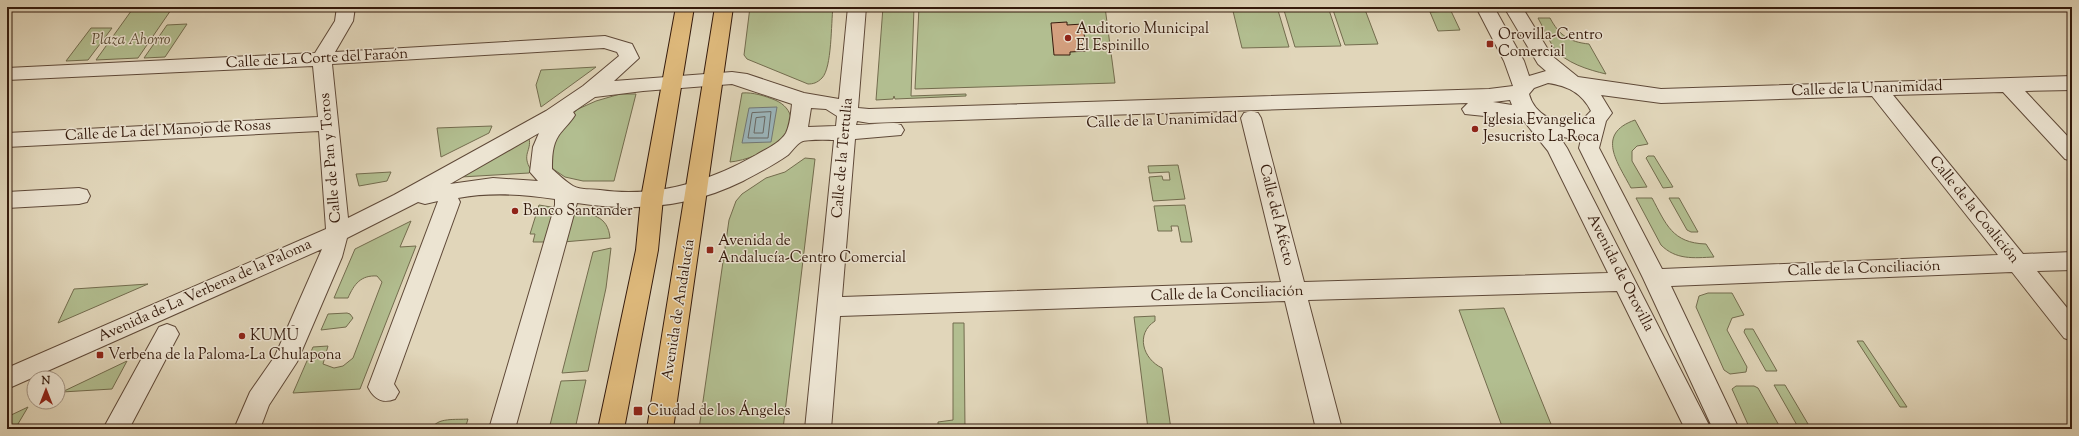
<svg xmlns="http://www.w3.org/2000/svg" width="2079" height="436" font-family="'Sorts Mill Goudy',serif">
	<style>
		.green { fill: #b2be90; stroke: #736c4e }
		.water { fill: #9bb6bc; stroke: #727876 }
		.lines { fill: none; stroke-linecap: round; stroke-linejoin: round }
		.shore { stroke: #686864; stroke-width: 1 }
		.building { fill: #d4a07f; stroke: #341a0c }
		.minor-casing { stroke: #5f4938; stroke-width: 2 }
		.major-casing { stroke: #341a0c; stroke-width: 2 }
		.minor { fill: #ece4d2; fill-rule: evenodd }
		.major { fill: #e0bb7d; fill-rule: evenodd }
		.poi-dot { fill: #8f2418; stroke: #ece4d2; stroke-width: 1.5 }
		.labels { text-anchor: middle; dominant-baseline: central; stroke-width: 3; stroke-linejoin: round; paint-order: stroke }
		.poi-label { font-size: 15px; fill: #341a0c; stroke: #ece4d2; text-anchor: start }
		.park-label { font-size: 15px; font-style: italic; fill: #5a4b34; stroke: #ece4d2 }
		.street-label { font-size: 15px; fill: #341a0c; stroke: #ece4d2 }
	</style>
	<rect width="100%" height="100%" fill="#e1d6ba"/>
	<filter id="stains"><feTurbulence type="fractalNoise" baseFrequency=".005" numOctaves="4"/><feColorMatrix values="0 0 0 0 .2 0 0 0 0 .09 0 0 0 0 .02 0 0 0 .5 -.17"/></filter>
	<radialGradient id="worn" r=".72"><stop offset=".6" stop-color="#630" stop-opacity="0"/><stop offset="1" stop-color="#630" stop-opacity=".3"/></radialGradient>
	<path class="green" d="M134,7h39l-35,51 -42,2z
		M750,7h83c-2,16 -1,61 -11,71 -5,5 -9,6 -14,6l-61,-25 -3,-4z
		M883,7h31l-3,89 55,-2v2l-71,3 -1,-3 -1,3 -17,1z
		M919,7h186l10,76 -200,6z
		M1232,7h45l12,40 -47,1z
		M1283,7h45l13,39 -46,1z
		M1332,7h32l14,37 -33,1z
		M1451,11l9,19 -22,1 -8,-19z
		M1538,18h12c9,17 19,24 39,26l17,30c-17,-4 -41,-11 -52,-26 -6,-9 -11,-21 -16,-30z
		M187,24l-22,33 -21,1 23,-33z
		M91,28h21l-24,32 -22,1z
		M596,67l-55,40 -5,-22 5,-15z
		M742,93c11,-1 23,3 33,7 19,8 22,28 6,42 -10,9 -37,19 -51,20z
		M620,94h16l-22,87h-31l-18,-4 -12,-8 -4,-9 5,-28 10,-11 14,-12 18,-8z
		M1635,120l13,24 -11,2 -5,5v10l15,26 -16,1c-13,-25 -36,-54 4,-68z
		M492,126l-3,7 -48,24 -4,-29z
		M529,138c3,13 -8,16 2,32l-2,3 -68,4z
		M1648,156h6l19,31 -10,1 -17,-30z
		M805,158l10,1 -32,270h-84l30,-209 7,-19 6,-7 24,-16 19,-6z
		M1178,165l7,34 -32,2 -4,-24 13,-1 1,4h7l-1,-8 -20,1 -1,-7z
		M391,172l-4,9 -28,5 -3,-12z
		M1636,198h16c14,26 20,45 54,46l8,13c-21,1 -38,3 -53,-12z
		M1669,198h10l19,34h-7l-4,-2z
		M539,205l18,3 -10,34h-14l2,-8h-5z
		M1185,205l7,37h-11l-3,-16h-7l1,5h-14l-4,-25z
		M571,211c20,3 37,4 39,27l-47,4z
		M411,221l-11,26 16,-1 -56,143 -67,4 20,-46 15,-1 -5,18 11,4 9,-2 10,-8 29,-76 -5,-6c-16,-1 -23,8 -29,22h-14l21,-49z
		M611,248l-5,40 -18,83 -26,2 31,-121z
		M148,284l-90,39 16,-34z
		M1708,293h24l12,22 -12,3 -5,12 20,37 -1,5 -16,2 -6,-4 -28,-63 3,-11z
		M1504,308l49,121h-50l-44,-119z
		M347,313l3,1 3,4 -7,9 -25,3 7,-16z
		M1155,316v5c-20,13 -12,38 7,47l9,61h-23l-14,-112z
		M953,323h11l1,106h-27v-7l15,-2z
		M1745,329h8l24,42h-11l-22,-39z
		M1857,341h6l44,66h-7z
		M127,361l-15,28 -50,3z
		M586,380l-11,49h-26l12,-48z
		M1774,385h11l26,44 -13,-2z
		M1736,386h18l4,2 23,41h-31l-18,-40z
		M28,407l-13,22h-8v-12z
		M468,419l-3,10h-33c4,-12 25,-9 36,-10z"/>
	<path class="water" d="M777,107l-6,35 -29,1 7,-35z"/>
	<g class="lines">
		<path class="shore" d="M771,112l-3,26h-20l4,-25z
			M765,117l-2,16h-9l2,-15z"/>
	</g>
	<path class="building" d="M1067,22v3l16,-1 3,27 -16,1v3h-16l-3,-32z"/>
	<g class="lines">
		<g class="minor-casing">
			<path id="minor" d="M337,7h18l-2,14 -18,31 270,-16 27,8 7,14 -25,23 118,-9 15,2 57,19 35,6 9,-92h18l-8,101 11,1 620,-20 24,-3 -9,-25 -28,-54h18l30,54 5,15 17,-5 -8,-7 -34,-57h18l30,49 26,21 83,12 411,-13v14l-47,1 47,50v20l-7,-2 -62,-67 -110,3 130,159 49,-2v18l-35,1 35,43v27l-8,-3 -52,-66 -341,14 68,143h-26l-70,-151 -64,-130 3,-13 -14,3 -9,-2 8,12 144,281h-26l-68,-138 -309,9 34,129h-26l-31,-128 -445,15 -9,113h-26l29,-289c-6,0 -28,-1 -33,2 -5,3 -9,9 -13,13 -14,10 -30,18 -45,26 -52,26 -109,31 -166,22l-62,226h-26l66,-224v-6c-33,-5 -64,-7 -97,-1l2,4 -66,182 5,8 -4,7c-13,5 -21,0 -27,-12l70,-186 -13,3 -7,-2 -71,36 -5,19 -45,105 -28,43 -9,24h-26l16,-37 25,-36 47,-107 -315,140v-21l319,-139 -7,-98 -312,16v-14l311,-16 -5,-51 -306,14v-12l308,-15 20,-32zM604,48l13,4 2,4 -36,30 -37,25 -152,84 -46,23 -16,-154zM1548,83c20,3 34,10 43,28 -4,4 -8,9 -12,10 -21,7 -45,-7 -50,-27l5,-6zM732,84l60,20c-1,9 -2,21 -6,29 -6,10 -20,16 -30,22 -48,27 -100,43 -156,35 -8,-1 -20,0 -27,-4 -7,-4 -15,-12 -21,-17 0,-11 0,-24 7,-34 5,-7 12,-13 16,-20l-2,-3 22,-15 48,-6zM1601,95l60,8 211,-7 126,159 -336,14 -63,-121 7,-27 6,-8zM1510,100l2,5 -19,-3zM1468,103l-6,6 3,5 58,6 25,31 60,122 -304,9 -43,-164 -3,-5 -7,-2 -7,2 -3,5 40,164 -439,15 13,-158 46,-4 3,-5 -3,-5 -7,-2 -38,2 1,-4 12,2zM811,108l15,1 11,7 -1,10 -28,1zM539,133l-6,14 -3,25 8,9 -45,-3 -43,6z
				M79,188l8,2 3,6 -3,6 -8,2 -72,4v-16z
				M167,324l8,3 4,7 -50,95h-26l56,-102z"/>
		</g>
		<g class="major-casing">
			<path id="major" d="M676,7h18l-31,191 -5,52 -34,179h-26l38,-179 5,-52z
				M715,7h18l-60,422h-26z"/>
		</g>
		<use href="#minor" class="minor"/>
		<use href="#major" class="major"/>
	</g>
	<g class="poi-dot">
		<circle cx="1068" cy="38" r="4"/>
		<rect x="1486" y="40" width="8" height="8" rx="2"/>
		<circle cx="1475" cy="129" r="4"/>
		<circle cx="515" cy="211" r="4"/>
		<rect x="706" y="246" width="8" height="8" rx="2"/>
		<circle cx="242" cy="336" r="4"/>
		<rect x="96" y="351" width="8" height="8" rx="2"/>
		<rect x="633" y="406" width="10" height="10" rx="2"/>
	</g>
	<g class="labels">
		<g class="poi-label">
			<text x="1076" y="29">Auditorio Municipal<tspan x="1076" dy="17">El Espinillo</tspan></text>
			<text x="1498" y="35">Orovilla-Centro<tspan x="1498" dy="17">Comercial</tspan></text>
			<text x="1483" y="120">Iglesia Evangelica<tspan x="1483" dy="17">Jesucristo La Roca</tspan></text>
			<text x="523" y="211">Banco Santander</text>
			<text x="718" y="241">Avenida de<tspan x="718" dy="17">Andalucía-Centro Comercial</tspan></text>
			<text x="250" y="336">KUMŪ</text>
			<text x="108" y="355">Verbena de la Paloma-La Chulapona</text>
			<text x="647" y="411">Ciudad de los Ángeles</text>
		</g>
		<g class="park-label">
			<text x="131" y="40">Plaza Ahorro</text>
		</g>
		<g class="street-label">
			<text transform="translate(317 59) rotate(-3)">Calle de La Corte del Faraón</text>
			<text transform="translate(1867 89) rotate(-2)">Calle de la Unanimidad</text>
			<text transform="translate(1162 121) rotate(-2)">Calle de la Unanimidad</text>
			<text transform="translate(168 131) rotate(-3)">Calle de La del Manojo de Rosas</text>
			<text transform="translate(331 158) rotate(-95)">Calle de Pan y Toros</text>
			<text transform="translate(843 158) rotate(-85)">Calle de la Tertulia</text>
			<text transform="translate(1974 210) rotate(51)">Calle de la Coalición</text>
			<text transform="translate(1276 215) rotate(76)">Calle del Afécto</text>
			<text transform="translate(1864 269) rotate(-2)">Calle de la Conciliación</text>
			<text transform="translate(1620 273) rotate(63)">Avenida de Orovilla</text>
			<text transform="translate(205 291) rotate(-24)">Avenida de La Verbena de la Paloma</text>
			<text transform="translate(1227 294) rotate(-2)">Calle de la Conciliación</text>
			<text transform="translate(679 310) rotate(-81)">Avenida de Andalucía</text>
		</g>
	</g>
	<rect width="2079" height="436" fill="none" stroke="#e1d6ba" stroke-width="24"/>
	<rect x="8" y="8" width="2063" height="420" fill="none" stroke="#341a0c" stroke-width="2"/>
	<rect x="12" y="12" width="2055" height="412" fill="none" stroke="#341a0c"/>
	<g transform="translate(46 390)"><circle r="19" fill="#ece4d2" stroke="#a29383"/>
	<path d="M0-3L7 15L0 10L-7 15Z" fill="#8f2418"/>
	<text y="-6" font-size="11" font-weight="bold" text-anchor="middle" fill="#341a0c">N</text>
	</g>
	<rect width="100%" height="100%" filter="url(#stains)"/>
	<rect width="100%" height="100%" fill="url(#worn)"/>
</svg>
